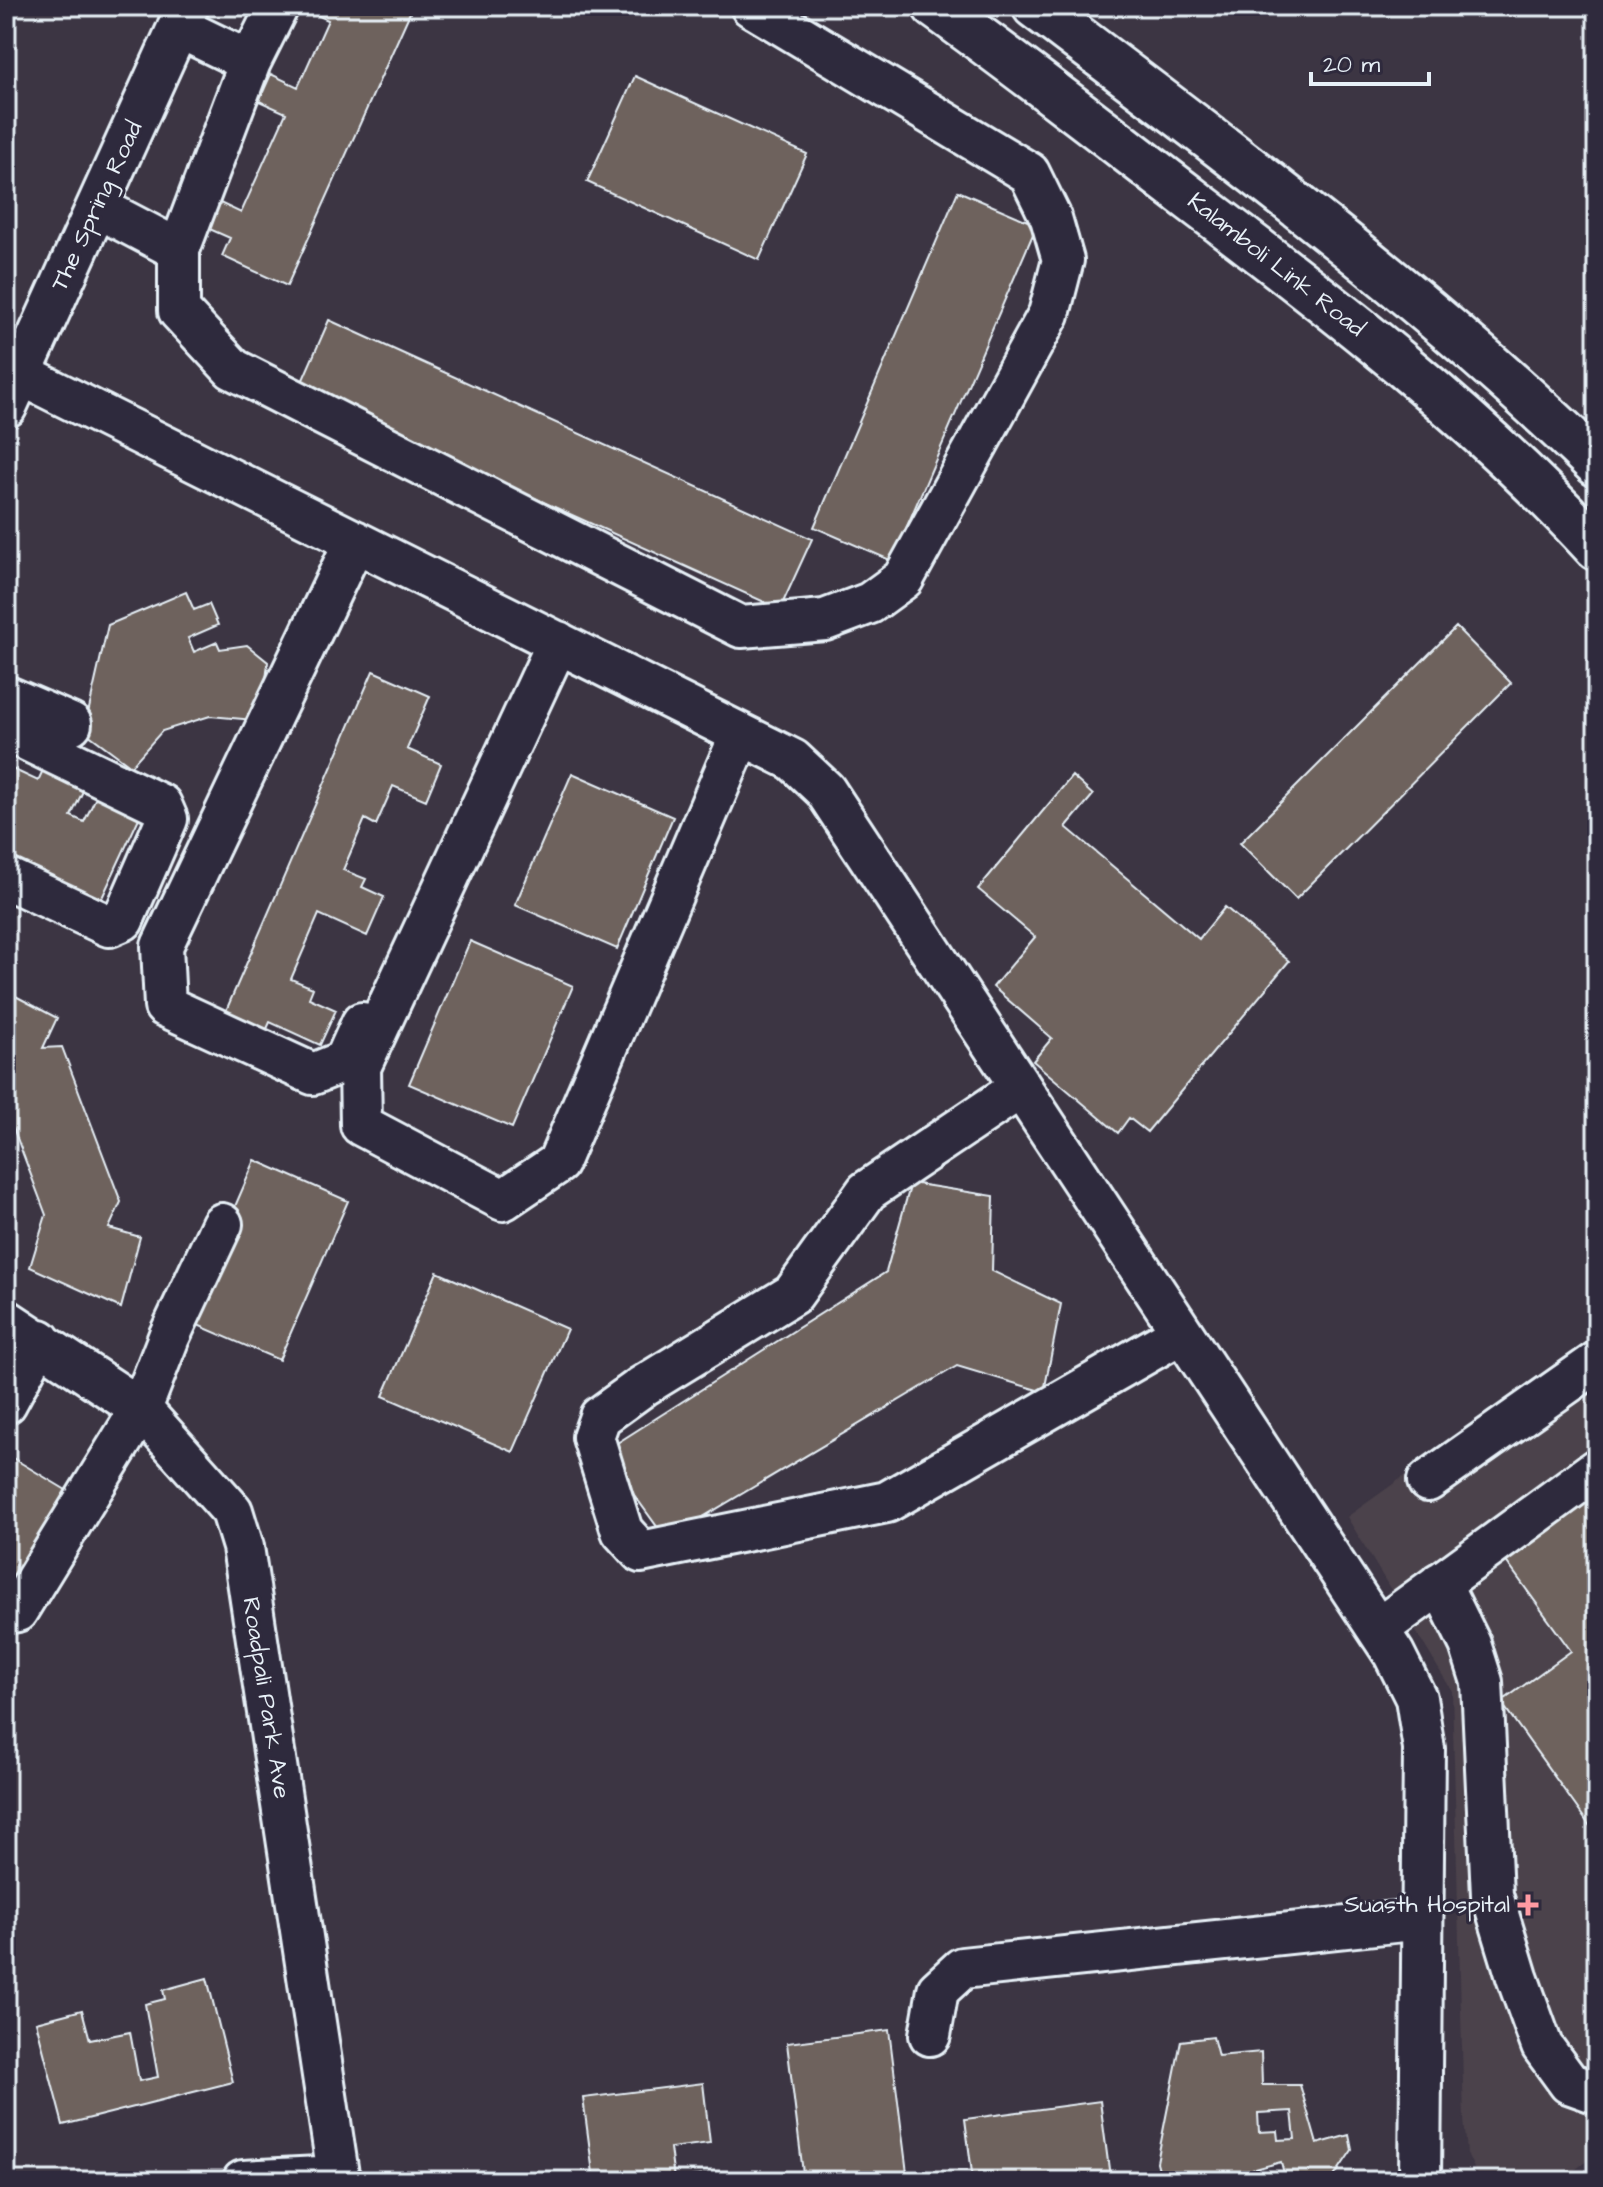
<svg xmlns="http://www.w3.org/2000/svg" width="1603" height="2187" font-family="'Architects Daughter',sans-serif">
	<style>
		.built { fill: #4b424b }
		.building { fill: #6e625d; stroke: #e8f1f8; stroke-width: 2; fill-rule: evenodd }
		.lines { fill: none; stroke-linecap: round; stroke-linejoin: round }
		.minor-casing { stroke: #e8f1f8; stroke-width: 46 }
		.major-casing { stroke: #e8f1f8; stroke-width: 50 }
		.minor { stroke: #2f2a3d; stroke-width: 40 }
		.major { stroke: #2f2a3d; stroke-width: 44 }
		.poi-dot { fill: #ff9aa2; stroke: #2f2a3d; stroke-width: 3 }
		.labels { text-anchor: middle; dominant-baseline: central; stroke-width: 6; stroke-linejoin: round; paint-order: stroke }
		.street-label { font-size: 24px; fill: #e8f1f8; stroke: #2f2a3d }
		.poi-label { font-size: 24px; fill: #e8f1f8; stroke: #2f2a3d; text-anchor: end }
	</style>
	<rect width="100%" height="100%" fill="#3c3543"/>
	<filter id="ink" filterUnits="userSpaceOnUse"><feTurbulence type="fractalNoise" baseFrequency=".0125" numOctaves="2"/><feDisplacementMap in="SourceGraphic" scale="16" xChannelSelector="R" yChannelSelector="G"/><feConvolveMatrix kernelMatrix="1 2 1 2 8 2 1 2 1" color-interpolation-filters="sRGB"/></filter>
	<g filter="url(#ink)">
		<path class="built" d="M1597,1338v815l-21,16 -27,12h-66l-6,-6 -10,-22 -3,-34 -12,-428 -105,-174z"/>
		<path class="building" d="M308,6h105l-126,280 -65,-30 8,-18 -25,-11 11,-26 25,12 45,-100 -27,-12 12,-27 27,13 30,-67 -22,-10z
			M635,76l172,78 -48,106 -172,-78z
			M958,191l79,34 -145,336 -78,-34z
			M329,320l483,219 -32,70 -482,-218z
			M186,592l8,18 15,-6 9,21 -30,13 6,14 23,-10 3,7 27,-4 21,17 -3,28 -11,30 -44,-4 -48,15 -31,35 -47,-35 24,-106z
			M1456,627l55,56 -215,216 -56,-56z
			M373,671l57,25 -23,53 34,15 -15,36 -33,-14 -17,39 -11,-6 -22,51 23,9 -4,8 22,10 -17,39 -48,-22 -28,65 22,9 -4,10 27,12 -16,35 -50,-23 -7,16 -41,-18z
			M6,766l32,15 5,-11 41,19 -13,27 13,6 13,-27 43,21 -46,99 -39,-35 -49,-23z
			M572,773l101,44 -56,132 -102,-44z
			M1072,776l21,19 -27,32 133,112 26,-32 64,54 -142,171 -18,-14 -11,15 -85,-72 19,-23 -59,-51 42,-50 -57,-48z
			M470,941l103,45 -61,142 -103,-44z
			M6,991l51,27 -14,30 19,-1 59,155 -12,26 31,9 -19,71 -91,-41 16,-52 -40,-106z
			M255,1160l93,41 -69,159 -93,-40z
			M911,1183l83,13 -2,75 69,33 -17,88 -87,-26 -291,173 -63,-87 283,-180z
			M437,1272l130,57 -54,123 -130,-56z
			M6,1454l65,39 -65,111z
			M1597,1482v354l-96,-134 70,-51 -71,-98z
			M207,1978l26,104 -170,43 -27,-103 46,-12 8,30 40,-8 9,49 19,-4 -13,-73 20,-5 -2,-9z
			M889,2030l19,151h-104l-17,-138z
			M1213,2037l5,19 43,-4 1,33h38l17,59 32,-9 3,15 -21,31h-45l-5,-19 -63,17v2h-56l-5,-19 24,-121zM1292,2111l3,28 -17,1 -1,-9 -18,1 -1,-19z
			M703,2083l7,60 -40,5 4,31 40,-5 1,7h-121l-11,-83z
			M1100,2101l10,76 -33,4h-104l-8,-62z"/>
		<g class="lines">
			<g class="minor-casing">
				<path id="minor" d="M278,6l-28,56 -71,188v61l54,58 508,258 84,-7 45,-17 33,-24 146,-265 14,-54 -12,-42 -22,-45 -278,-167
					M178,27l72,35
					M97,207l82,43
					M20,374l773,386 32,30 569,864 22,44 8,51 -4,432
					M6,407l182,-401
					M355,541l-193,405 3,60 148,68 32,-13 17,-38
					M558,642l-198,425 1,58 142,75 55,-37 183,-429
					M6,696l65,28
					M6,730l155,75 6,14 -44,101 -14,6 -103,-48
					M1020,1088l-153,103 -74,103 -150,92 -43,31 -7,20 29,94 19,21 246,-50 294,-169
					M6,1320l135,89 91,102 11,36 96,634
					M6,1403l34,-63
					M1428,1481l169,-119
					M1440,1583l30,61 12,38 10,213 25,82 25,69 27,37 28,10
					M6,1613l11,-2 124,-202 28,-72 53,-113
					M1378,1629l219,-160
					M930,2035l8,-45 24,-22 460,-49
					M243,2181l96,-5"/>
			</g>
			<g class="major-casing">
				<path id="major" d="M935,6c87,62 172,129 257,194 142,107 284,217 405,348
					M1035,6c193,145 388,289 562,458"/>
			</g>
			<use href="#minor" class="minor"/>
			<use href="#major" class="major"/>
		</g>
	</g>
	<path class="poi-dot" d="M1524 1893h8v8h8v8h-8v8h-8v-8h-8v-8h8z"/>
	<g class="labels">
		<g class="street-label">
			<text transform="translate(97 206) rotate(-65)">The Spring Road</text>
			<text transform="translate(1276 265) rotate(38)">Kalamboli Link Road</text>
			<text transform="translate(266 1698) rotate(81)">Roadpali Park Ave</text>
		</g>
		<g class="poi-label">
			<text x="1510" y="1905">Suasth Hospital</text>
		</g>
	</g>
	<rect width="1603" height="2187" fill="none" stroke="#2f2a3d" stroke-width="32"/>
	<rect x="16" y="16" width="1571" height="2155" fill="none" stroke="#e8f1f8" stroke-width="3" filter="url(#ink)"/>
	<path d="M1311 72v12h118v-12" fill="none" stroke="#e8f1f8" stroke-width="4"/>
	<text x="1323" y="72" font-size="24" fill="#e8f1f8" stroke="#2f2a3d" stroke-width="6" paint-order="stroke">20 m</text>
</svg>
